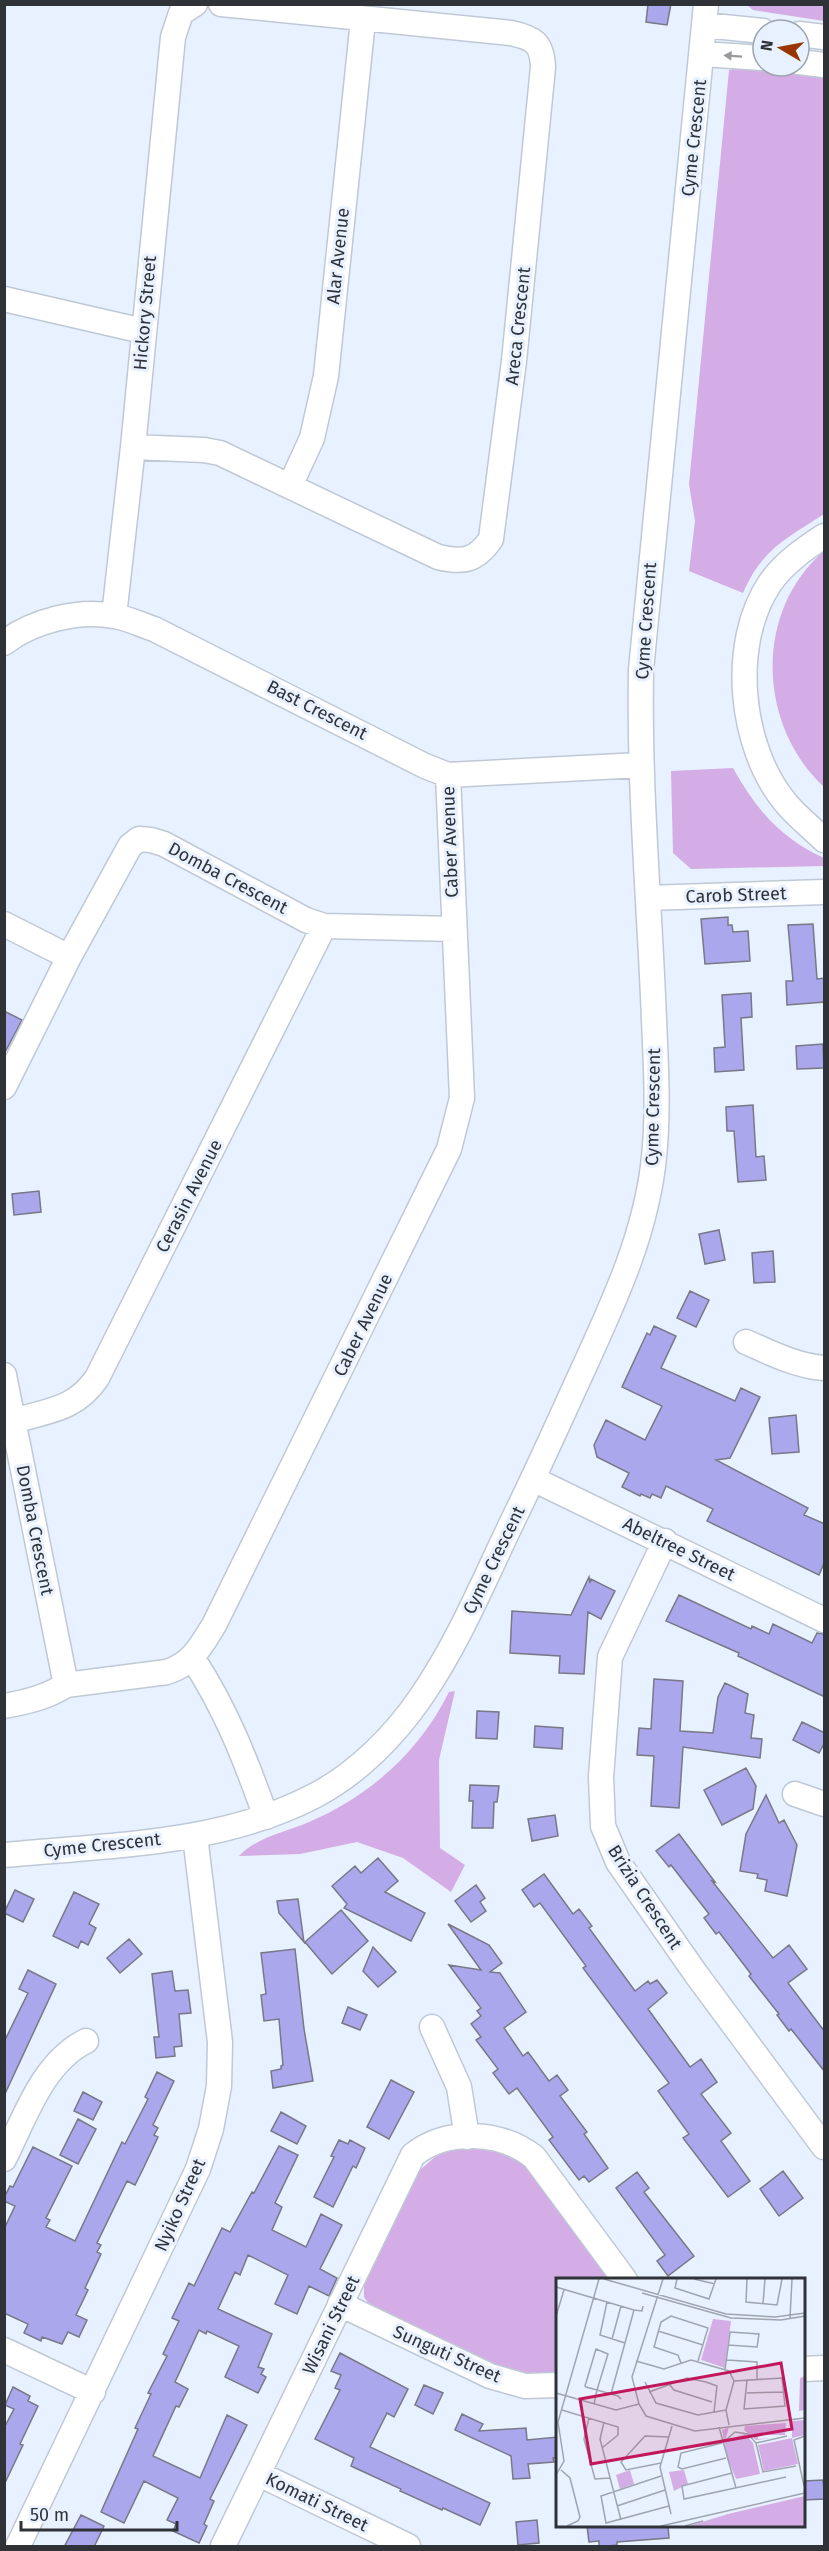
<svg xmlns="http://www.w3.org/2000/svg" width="829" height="2551" font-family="'Fira Sans',sans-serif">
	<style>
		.green { fill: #d4ade6 }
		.building { fill: #aaa7ec; stroke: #787886; stroke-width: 1.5 }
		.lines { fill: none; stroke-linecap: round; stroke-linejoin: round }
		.minor-casing { stroke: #bfc9d6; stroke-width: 27 }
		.minor { stroke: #fff; stroke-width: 24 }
		.oneway { fill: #97999c }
		.labels { text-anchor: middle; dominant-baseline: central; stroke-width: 6; stroke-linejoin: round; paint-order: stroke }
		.street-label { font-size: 18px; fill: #2f3338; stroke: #e8f1ff }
		.inset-road { fill: none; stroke: #9ea5af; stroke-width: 1.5 }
		.view { fill: #c2185b; fill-opacity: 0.15; stroke: #c2185b; stroke-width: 3 }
		.inset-edge { fill: none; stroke: #2f3338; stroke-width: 3 }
	</style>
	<rect width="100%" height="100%" fill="#e8f1ff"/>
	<path class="green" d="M747,5h77v16l-71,-11z
		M746,66l78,8v440c-38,25 -62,35 -81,79l-54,-22 6,-50 -6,-37 40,-414z
		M824,551v236c-66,-61 -71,-175 0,-236z
		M733,768c22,40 48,71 91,90v8l-133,3 -18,-16 -2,-82z
		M455,1691l-16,69 1,88 25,17 -14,27 -48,-34 -46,-16 -57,12 -61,2c18,-19 47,-24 70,-34 61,-26 110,-70 140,-130z
		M480,2145l39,11 90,123 -51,1 -1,95 -43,-1 -141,-64 -9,-13v-24l56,-103 16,-14 18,-8z"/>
	<path class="building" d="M648,4h23l-4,21 -21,-3z
		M728,917v8h4l1,7 15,-1 2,30 -45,3 -4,-45z
		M813,924l4,55 8,-1v24l-38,3 -1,-24h7l-5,-56z
		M751,993l1,24 -11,1 3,52 -29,2 -1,-24 11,-1 -3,-52z
		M4,1011l18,9 -18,34z
		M823,1044l1,24 -27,1 -1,-23z
		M753,1105l3,52 8,-1 2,24 -28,2 -4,-51h-7l-1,-24z
		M39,1191l2,21 -27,3 -2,-21z
		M719,1230l6,30 -20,4 -6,-30z
		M773,1251l2,31 -21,1 -2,-30z
		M690,1291l19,9 -13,27 -19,-9z
		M654,1326l22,10 -15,32 74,33 6,-13 19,9 -30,61 -14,2 92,48 -4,7 21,9v37l-6,14 -112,-54 6,-12 -47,-23 -5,12 -9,-4 -2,4 -9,-4 -1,2 -18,-9 7,-14 -32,-16 -3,-12 12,-25 39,20 17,-34 -40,-19 25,-54 3,2z
		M796,1415l3,37 -27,2 -3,-36z
		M589,1577l1,6 1,-4 24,12 -14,28 -13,-7 -4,62 -25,-1 1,-17 -50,-3 2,-42 59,4z
		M679,1595l72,34 1,-3 17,8 4,-10 39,19 5,-10 8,1v63l-87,-41 1,-3 -73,-32z
		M654,1679l29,2 -3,50 33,2 5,-36 7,-14 23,11 -3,19 9,2 -3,23 11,1 -2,19 -77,-11 -4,61 -28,-2 3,-50 -17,-1 2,-27 12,1z
		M477,1711l22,1 -2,27 -21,-1z
		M802,1722l23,11v9l-6,11 -26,-13z
		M535,1726l28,2 -1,21 -28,-2z
		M746,1768l10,18 -3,23 -31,16 -18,-35z
		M470,1785l29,1 -2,16h-3l-1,26h-21l1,-27h-4z
		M766,1795l13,28 5,-3 13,25 -10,51 -22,-5 2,-11 -10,-2 1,-4 -18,-3 6,-37z
		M555,1815l3,21 -26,5 -4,-22z
		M679,1834l36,48 -3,-1 61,77 16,-13 18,24 -19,14 37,49v40l-34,-43 -2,2 -12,-16 2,-1 -30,-38 2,-2 -32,-42 -3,2 -12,-16 5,-4 -38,-49 -2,2 -13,-16z
		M378,1858l20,23 -13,11 40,21 -14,28 -67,-33 3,-4 -15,-18 23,-20 6,7z
		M544,1874l29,40 6,-5 13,17 -3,2 46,63 13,-10 2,3 7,-4 10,13 -19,16 42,58 11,-8 16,23 -16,12 30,39 -10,8 29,40 -22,16 -45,-59 6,-4 -31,-43 11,-8 -86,-115 3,-2 -46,-63 -6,4 -12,-17z
		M476,1885l9,13 -5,4 6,9 -15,11 -16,-21z
		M15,1890l19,9 -11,23 -19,-9z
		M74,1892l25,12 -10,20 7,4 -8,17 -7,-4 -3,7 -25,-12z
		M298,1899l6,43 -25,-29 -2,-12z
		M341,1910l27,31 -36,33 -27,-32z
		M448,1924l41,21 13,18 -12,9 10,1 26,39 -22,16 19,28 5,-4 21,29 8,-6 11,15 -8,6 27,36 -3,2 24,34 -19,14 -5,-6 -5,4 -30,-40 4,-3 -36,-49 -8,6 -16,-21 5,-4 -22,-29 5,-3 -10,-13 10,-8 -4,-5 4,-3 -32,-43 32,5z
		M129,1939l13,15 -22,19 -13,-15z
		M373,1947l23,25 -18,15 -15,-16z
		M295,1949l9,80 9,52 -40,7 -2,-17 10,-2v-3l2,-1 -4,-46 -15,2 -3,-26 5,-1 -5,-41z
		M28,1970l28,14 -52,112v-54l24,-49 -9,-4z
		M172,1971l3,20 13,-1 3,23 -12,1 3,32 -8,1 1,9 -19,2 -2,-21h5l-7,-63z
		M348,2007l19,8 -7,15 -18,-7z
		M157,2072l17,9 -21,44 5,3 -4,7 4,2 -15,32 -8,16 -8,-4 -30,62 4,2 -4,7 4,2 -16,34 3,2 -12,25 11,5 -8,17 -11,-5 -6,12 -20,-7 -1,4 -17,-8 4,-9 -24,-11v-84l11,-23 -11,-5v-3l6,-12 3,1 20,-40 39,19 -26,52 4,2 -4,7 29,14 47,-99 3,2 23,-45 -3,-2z
		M391,2080l23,12 -25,47 -22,-12z
		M83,2092l19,10 -9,18 -19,-9z
		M281,2112l25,14 -9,18 -26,-13z
		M78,2119l18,10 -18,35 -18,-9z
		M339,2140l9,4 2,-4 15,8 -9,20 -3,-2 -20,41 -19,-10 20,-40 -3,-1z
		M279,2146l19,9 -23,48 7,4 -10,23 34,17 15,-33 21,11 -22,44 17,9 -8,18 -20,-10 -12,28 -22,-10 13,-29 -40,-20 -8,20 -5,-3 -17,37 54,25 -14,33 6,2 -3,5 5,3 -8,16 -33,-16 14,-31 -32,-15 -1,3 -7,-4 -24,52 13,7 -9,18 -3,-1 -23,50 47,22 27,-63 20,10 -37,74 4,2 -10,23 3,2 -8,17 -26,-12 3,-7 -9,-4 11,-22 -34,-17 -20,42 -23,-11 37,-83 -3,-1 16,-34 -3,-1 19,-37 -4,-2 16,-33 -7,-3 17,-35 5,3 28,-58 8,4 22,-40 2,1z
		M783,2171l20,27 -24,18 -19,-27z
		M637,2172l12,16 -5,4 50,64 -26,20 -11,-15 8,-6 -49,-67z
		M340,2353l68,36 -14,28 -7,-4 -17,34 120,56 -10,22 -37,-17 -1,2 -42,-19 1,-2 -50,-23 3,-8 -39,-19 25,-49 -5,-2 6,-13 -10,-4z
		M424,2385l19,8 -10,21 -18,-9z
		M13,2387l17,9 -2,5 10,5 -18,38 3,1 -19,40v-57l10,-19 -9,-4z
		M462,2414l21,10 -4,7 47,-3 1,12 31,-3v21h-5l1,4 -26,2 2,14 -17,1 -2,-23 -56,-26z
		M823,2480l2,19 -21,1v-19z
		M81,2515l23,11 -10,21h-30z
		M537,2520l2,23 -21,2 -2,-23z
		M587,2526h81l1,12 -52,4v3l-18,2v-6l-10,1z"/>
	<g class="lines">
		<g class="minor-casing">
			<path id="minor" d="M704,25l59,6
				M799,34l25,3
				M702,54l61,4
				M799,62l25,3
				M4,299l139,32
				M133,447l71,3 16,3 218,104c25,6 38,4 53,-18l23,-178 29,-294c-1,-24 -9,-29 -32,-34l-290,-29
				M290,486l22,-48 14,-62 37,-356
				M824,536c-20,13 -40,27 -54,47 -41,61 -30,164 15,219 11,14 27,26 39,38
				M114,616l19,-169 40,-410 8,-24 14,-9
				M4,643c28,-22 75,-34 110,-27 14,2 27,9 40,13l271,137 23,9 192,-10
				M648,898l176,-6
				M4,924l65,33
				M4,1087l65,-130 61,-111 9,-7 12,1 13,4 142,76 18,6 130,3
				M746,1342c25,11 50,24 78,26
				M4,1375l62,310
				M14,1421c35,-11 61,-11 83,-43l227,-452
				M533,1479l291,141
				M665,1541l-55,116 -9,120 2,49 15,36 78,112 128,173
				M193,1659c33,50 53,102 73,158
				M4,1706c23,-4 43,-9 62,-21l101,-13c25,-8 34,-26 47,-47l235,-476 13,-51 -14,-323
				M795,1794l29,10
				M4,1855c105,-10 216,-10 310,-59 43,-22 81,-61 107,-99 38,-55 64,-119 93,-179 25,-51 48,-103 72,-155 29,-64 58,-126 67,-197 7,-56 2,-114 0,-170 -5,-109 -14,-217 -12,-326l65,-666
				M432,2027l27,60 8,50
				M4,2159c21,-41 38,-96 82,-118
				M340,2304l150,72 35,10 33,-1
				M4,2350l89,42
				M804,2369l20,-1
				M259,2474l149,72
				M18,2546l180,-377 13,-40 8,-43 1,-44 -25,-206
				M223,2546l190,-391c34,-27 88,-24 121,2l91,123"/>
		</g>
		<use href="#minor" class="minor"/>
	</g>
	<defs><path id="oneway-solid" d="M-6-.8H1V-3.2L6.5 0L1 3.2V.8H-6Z" transform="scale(1.5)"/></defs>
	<use class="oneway" href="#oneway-solid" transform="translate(733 56) rotate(-176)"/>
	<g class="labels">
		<g class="street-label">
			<text transform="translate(694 138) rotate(-84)">Cyme Crescent</text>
			<text transform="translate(338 256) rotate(-84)">Alar Avenue</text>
			<text transform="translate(145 313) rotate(-85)">Hickory Street</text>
			<text transform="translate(518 326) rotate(-84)">Areca Crescent</text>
			<text transform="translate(646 621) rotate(-86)">Cyme Crescent</text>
			<text transform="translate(317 710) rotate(27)">Bast Crescent</text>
			<text transform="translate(450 842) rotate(-92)">Caber Avenue</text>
			<text transform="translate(228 878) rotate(28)">Domba Crescent</text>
			<text transform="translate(736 895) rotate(-2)">Carob Street</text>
			<text transform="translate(653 1107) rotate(-89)">Cyme Crescent</text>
			<text transform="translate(189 1196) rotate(-63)">Cerasin Avenue</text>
			<text transform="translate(363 1325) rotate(-64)">Caber Avenue</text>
			<text transform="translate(35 1530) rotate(79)">Domba Crescent</text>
			<text transform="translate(679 1549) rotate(26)">Abeltree Street</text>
			<text transform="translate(494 1560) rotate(-64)">Cyme Crescent</text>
			<text transform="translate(102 1845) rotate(-6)">Cyme Crescent</text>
			<text transform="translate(645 1897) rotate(57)">Brizia Crescent</text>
			<text transform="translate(180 2205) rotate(-66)">Nyiko Street</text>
			<text transform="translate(331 2325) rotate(-64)">Wisani Street</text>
			<text transform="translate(447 2354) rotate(24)">Sunguti Street</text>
			<text transform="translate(317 2502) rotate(26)">Komati Street</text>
		</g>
	</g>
	<g transform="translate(556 2278)">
		<rect width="249" height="249" fill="#e8f1ff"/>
		<path d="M157,41l18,2 -6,47 -24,-8zM249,98v34l-6,1 1,-33zM249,142v15l-13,3 6,26 -34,7 -6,-26 34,-7v-17zM230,145l-1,12h-27v4l15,-1 -17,2 -12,-10 1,-4zM173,149l-4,14 20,-7 8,9 7,31 -24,5 -9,-22 -5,-27zM74,192l4,14 -14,5 -4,-14zM128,192l4,14 -14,7 -5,-19zM249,218v30h-116l39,-12z" fill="#d4ade6"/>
		<path class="inset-road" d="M48,1l122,35 49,3 30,-4M107,1l-31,98 7,27 7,12 49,15 110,-13M121,1l-2,9 34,11 7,-20M138,1l21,5M191,1l-1,23 31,3 5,-26M0,9l78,23 8,1 1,-5M86,15l89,25 50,2 24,-4M51,24l-7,33 25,8M207,26l2,-25M0,38l8,-26M234,40l2,-39M102,53l45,14M56,61l9,-33M171,82l30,2v17M80,83l28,8 27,-9 38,11 5,10 -8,29 3,15M125,85l-3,-8 -24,-8 7,-25 10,-6 37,12 -10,33M169,92l5,-37v-1l29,2 -2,13 -29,-2M178,103l48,-3 3,28 -41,3 3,-29M89,104l11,21 42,12 28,-5M113,106l5,6 38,12M93,114l38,-14 19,4 11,4 -3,26M0,115l60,17 23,-6M191,115l37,-1M55,116l23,-84M38,126l3,-14 11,-36 -12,-5 -11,37 1,1 11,3 21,6 3,3M6,132l56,17v8l-16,13M33,140l-5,21 11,40 15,-1M48,144l-4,17 21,81M163,149l17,61M170,162l9,-8 13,2 8,9 7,29 33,-6M166,165l-41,10 -3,14 4,2 44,-11M200,165l31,-7M105,185l-35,7 -5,-8 24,-26 24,1M5,192l9,8 10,39 -2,4 -11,5M176,195l-50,13 2,13 102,-22M0,197l8,-14 -6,-39 41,-143M105,198l-60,20 5,27 63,-17M248,208l-10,-46 11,-4M61,228l48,-16M115,236l-11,-47 12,-41M105,248l144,-33M129,248l18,-5"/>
		<path class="view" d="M225,85l11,66 -201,35 -11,-65z"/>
		<rect width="249" height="249" class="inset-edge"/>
	</g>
	<rect width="829" height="2551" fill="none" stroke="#2f3338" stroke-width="12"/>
	<g transform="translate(781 48) rotate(280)"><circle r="28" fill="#e8f1ff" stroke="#9ea5af" stroke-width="1.5"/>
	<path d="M0-4.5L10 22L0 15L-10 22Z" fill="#993600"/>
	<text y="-9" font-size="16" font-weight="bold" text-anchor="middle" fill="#2f3338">N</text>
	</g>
	<path d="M21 2521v9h156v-9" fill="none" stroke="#2f3338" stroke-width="3"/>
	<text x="30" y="2521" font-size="18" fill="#2f3338" stroke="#e8f1ff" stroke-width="4.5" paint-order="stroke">50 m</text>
</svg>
